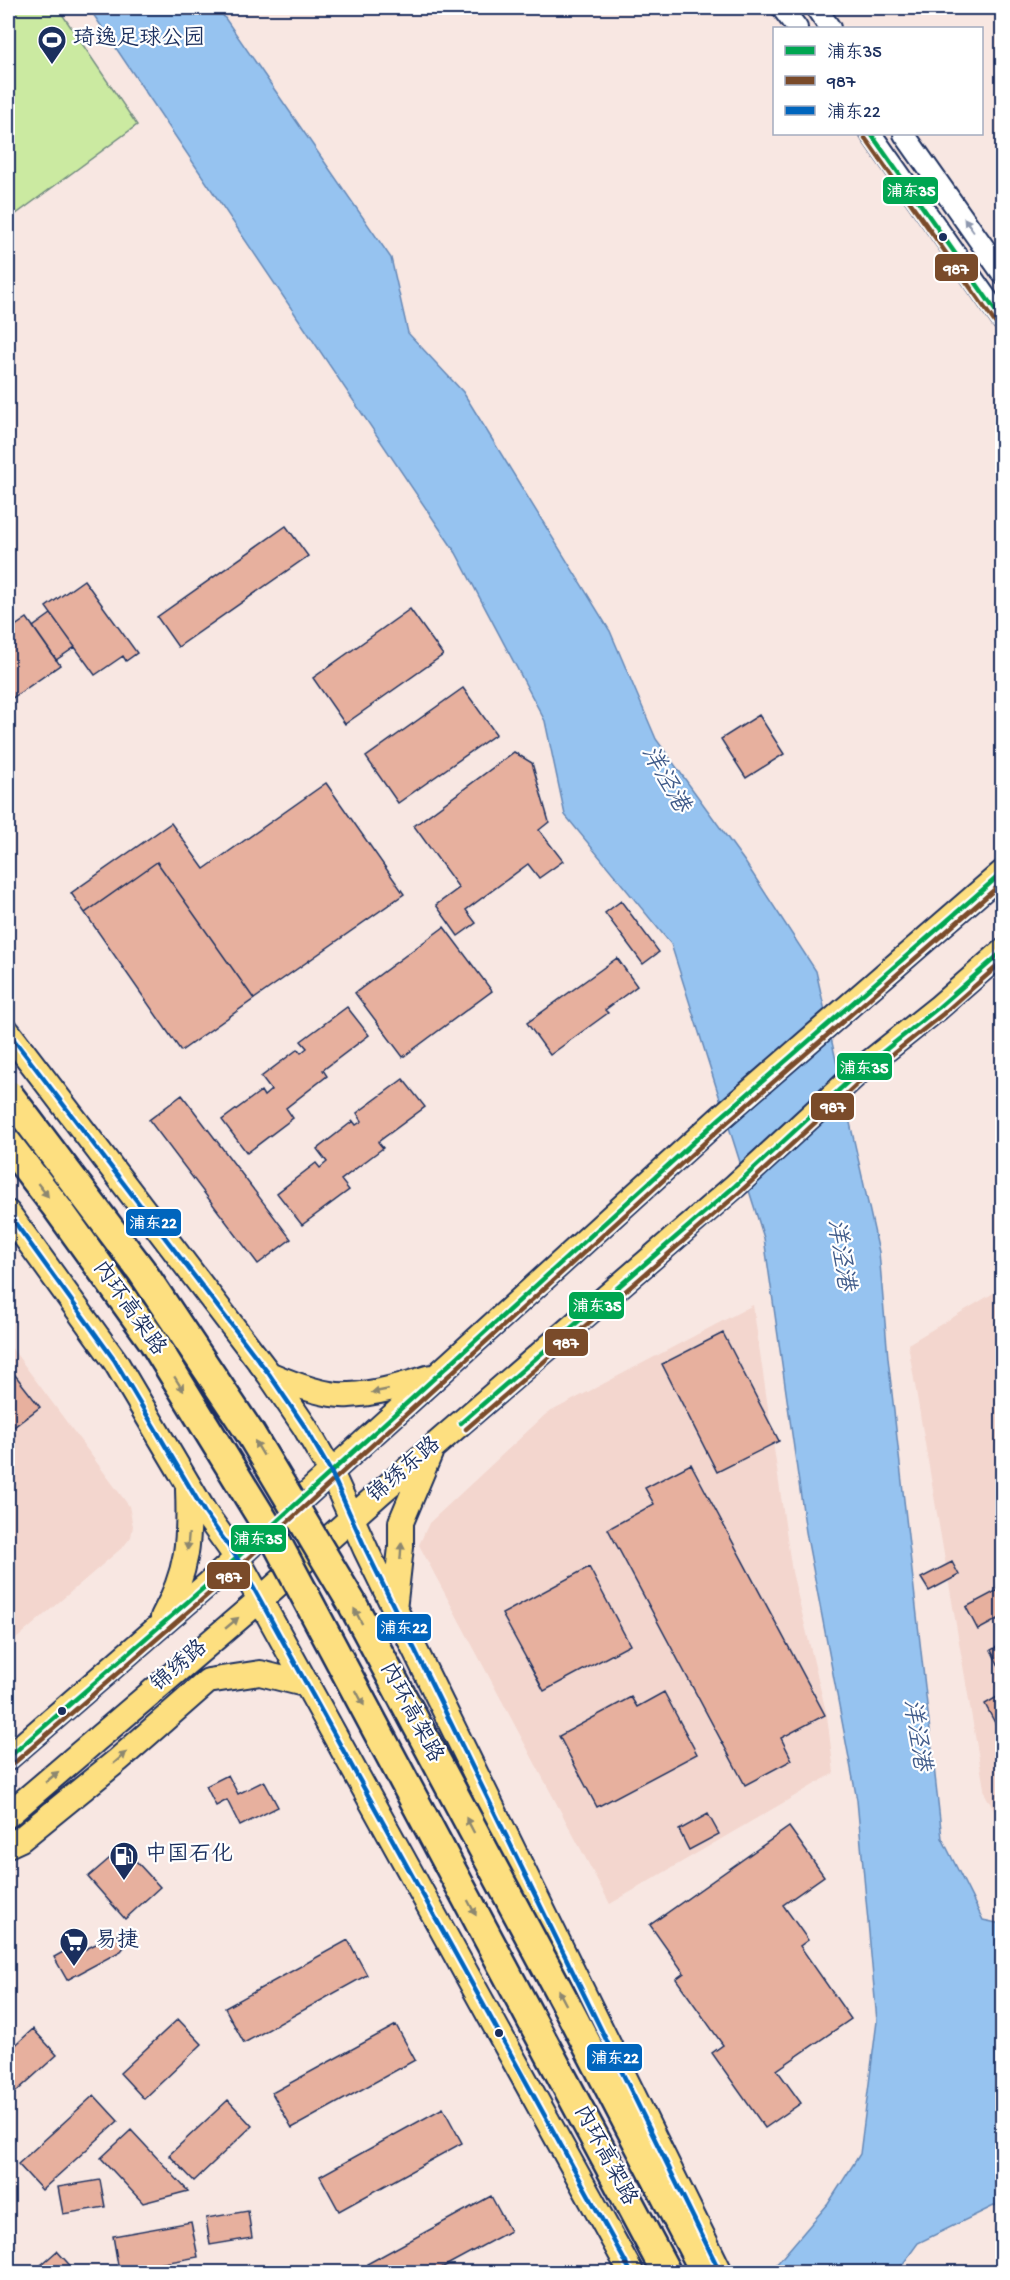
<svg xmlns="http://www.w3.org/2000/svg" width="1010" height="2280" font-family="'Gochi Hand','LXGW WenKai TC',sans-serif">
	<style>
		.built { fill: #f3d6ce }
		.green { fill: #cbeaa1; stroke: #738c80; stroke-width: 1.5 }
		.water { fill: #96c3f0; stroke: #6588b6; stroke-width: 1.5 }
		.building { fill: #e7b09e; stroke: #1b2f5e; stroke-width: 1.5 }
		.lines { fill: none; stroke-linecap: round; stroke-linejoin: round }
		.minor-casing { stroke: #1b2f5e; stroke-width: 24 }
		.major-casing { stroke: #1b2f5e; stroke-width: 28 }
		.minor { stroke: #fff; stroke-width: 20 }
		.major { stroke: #fddf80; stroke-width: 24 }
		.highway-bridge-casing { stroke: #1b2f5e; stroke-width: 33; stroke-linecap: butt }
		.highway-bridge { stroke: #fddf80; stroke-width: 28 }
		.bus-1-casing { stroke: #fff; stroke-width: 9 }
		.bus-2-casing { stroke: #fff; stroke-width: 9 }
		.bus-3-casing { stroke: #fff; stroke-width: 9 }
		.bus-1 { stroke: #00a651; stroke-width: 4.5 }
		.bus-2 { stroke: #7a4b2a; stroke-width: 4.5 }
		.bus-3 { stroke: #0065bd; stroke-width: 4.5 }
		.oneway { fill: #8d97ae }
		.oneway2 { fill: #8c876f }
		.bus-dot { fill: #1b2f5e; stroke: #fff; stroke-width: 2 }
		.labels { text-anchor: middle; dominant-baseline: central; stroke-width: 4.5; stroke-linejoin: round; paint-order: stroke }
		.poi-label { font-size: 22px; fill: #1b2f5e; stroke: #fff; text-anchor: start }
		.street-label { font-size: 22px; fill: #1b2f5e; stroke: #fff }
		.water-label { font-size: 24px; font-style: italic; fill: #405b8a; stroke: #fff }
		.line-badge { stroke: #fff; stroke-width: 2 }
		.badge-label { font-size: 16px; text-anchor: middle; font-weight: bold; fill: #fff }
	</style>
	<rect width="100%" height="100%" fill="#f8e7e2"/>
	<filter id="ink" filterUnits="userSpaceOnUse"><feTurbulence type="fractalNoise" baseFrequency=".0167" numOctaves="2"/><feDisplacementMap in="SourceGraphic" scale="12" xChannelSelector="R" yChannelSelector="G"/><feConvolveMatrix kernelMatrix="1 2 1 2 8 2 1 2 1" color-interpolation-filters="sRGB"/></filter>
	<g filter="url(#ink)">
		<path class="built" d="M1002,1288v537l-17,-31 -77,-450z
			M753,1305l39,267 35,144 7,57 -224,131 -191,-359 10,-22 117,-109z
			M8,1343l121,163 4,20 -2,11 -7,9 -116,100z"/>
		<path class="green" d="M8,8h50l79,117 -129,95z"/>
		<path class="water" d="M89,8h129l173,250 17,75 55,59 147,239 46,108 89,123 71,109 63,281 9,106 54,480 41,82 19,4v278l-84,41 -21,29h-127l58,-68 32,-50 17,-133 -20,-221 -51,-268 -42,-294 -93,-294 -106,-129 -20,-94 -89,-168z"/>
		<path class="building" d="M286,526l22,30 -130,91 -21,-30z
			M84,580l53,73 -11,8 -3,-5 -28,19 -49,-68z
			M410,609l33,46 -98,69 -32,-46z
			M51,614l24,33 -19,13 -23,-33z
			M27,618l33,47 -52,36v-70z
			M463,688l33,46 -98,69 -32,-46z
			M759,715l25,39 -38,24 -25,-39z
			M514,752l18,11 17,59 -10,8 24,31 -24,17 -11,-14 -62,46 10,13 -18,13 -22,-31 23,-17 -45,-62z
			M326,783l78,111 -150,105 -97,-137 -72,51 -14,-20 100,-70 33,46z
			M157,862l97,137 -73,52 -96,-138z
			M621,901l38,51 -16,12 -38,-51z
			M444,927l48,64 -89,66 -48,-64z
			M617,958l20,28 -32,24 3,3 -58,42 -23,-32z
			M347,1007l22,28 -46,35 4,6 -41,32 7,10 -46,35 -25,-33 39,-29 3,5 7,-6 -10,-13 37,-28 3,4 6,-5 -6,-7z
			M403,1079l22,28 -47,35 5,6 -42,32 8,10 -47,35 -25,-32 39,-30 4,5 7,-6 -10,-13 36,-28 3,4 6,-4 -5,-8z
			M182,1095l109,144 -33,25 -109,-144z
			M723,1333l56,108 -62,31 -55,-108z
			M15,1375l25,32 -30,23 5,7 -7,6v-63z
			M691,1464l134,251 -44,23 11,22 -47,25 -137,-256 46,-25 -9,-16z
			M952,1562l7,13 -30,16 -8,-13z
			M589,1567l41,78 -86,46 -42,-77z
			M998,1590l4,9v18l-24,13 -12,-23z
			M1002,1644v28l-11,-22z
			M664,1692l33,62 -100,53 -38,-71 72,-39 6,10z
			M1002,1694v42l-17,-32z
			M228,1775l10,19 26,-13 14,26 -38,19 -13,-26 -11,6 -10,-20z
			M708,1814l11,20 -30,16 -10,-20z
			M789,1827l35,49 -41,29 25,35 -8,6 51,73 -74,51 24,33 -36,25 -53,-75 11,-8 -47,-66 8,-6 -34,-48z
			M123,1847l37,40 -35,32 -37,-42z
			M119,1935l5,5 1,6 -4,5 -54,29 -13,-23 18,-10 4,7 36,-18z
			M348,1940l19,35 -123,68 -19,-35z
			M178,2019l24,25 -58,55 -24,-26z
			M396,2025l19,35 -123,68 -20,-35z
			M33,2029l24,26 -49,44v-47z
			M94,2095l24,26 -76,69 -24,-26z
			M228,2100l24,26 -58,55 -25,-26z
			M443,2108l19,35 -123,68 -19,-35z
			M131,2130l57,61 -45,12 -42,-45z
			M100,2180l5,27 -42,7 -5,-27z
			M491,2196l19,35 -76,41h-62l-5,-8z
			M248,2211l4,27 -42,7 -4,-27z
			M191,2222l7,35 -79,14 -6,-35z
			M57,2251l19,21h-43z"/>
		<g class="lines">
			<g class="minor-casing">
				<path id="minor" d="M782,8l15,20
					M816,8l14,20
					M871,134l131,186
					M904,134l98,139"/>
			</g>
			<g class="major-casing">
				<path id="major" d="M8,1032l261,342 36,53 26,45 35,78 354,722
					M8,1213l107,148 90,152 32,45 394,714
					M269,1374c21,9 57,23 80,21 28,-1 55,-10 82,-18
					M394,1610l7,-63v-25l29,-69
					M163,1617c25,-46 27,-76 25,-128
					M8,1758l199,-173 512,-466 283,-246
					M8,1815l253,-216 120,-107 354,-306 129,-119 74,-59 64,-56
					M8,1845l13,-6 97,-79 90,-79 52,-8 48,12"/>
			</g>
			<use href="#minor" class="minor"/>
			<use href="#major" class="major"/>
			<g class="highway-bridge-casing">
				<path id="highway-bridge" d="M8,1094l133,176 109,163 54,90 49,82 215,403 137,264
					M8,1144l50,65 95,132 123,200 390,731"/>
			</g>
			<use href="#highway-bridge" class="highway-bridge"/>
			<g class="bus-1-casing">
				<path id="bus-1" d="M871,134l131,186
					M461,1423l274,-237 129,-119 74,-59 64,-56
					M8,1758l199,-173 512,-466 283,-246"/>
			</g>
			<g class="bus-2-casing">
				<path id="bus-2" d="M865,138l131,186
					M466,1429l274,-237 129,-119 74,-59 59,-52
					M13,1764l199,-173 512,-466 278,-242"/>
			</g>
			<g class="bus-3-casing">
				<path id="bus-3" d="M8,1032l261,342 36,53 26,45 35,78 354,722
					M8,1213l107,148 90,152 32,45 394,714"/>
			</g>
			<use href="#bus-1" class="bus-1"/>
			<use href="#bus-2" class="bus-2"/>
			<use href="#bus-3" class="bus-3"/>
		</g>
		<defs><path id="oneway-solid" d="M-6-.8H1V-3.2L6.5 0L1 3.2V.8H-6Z" transform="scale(1.5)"/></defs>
		<use class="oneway" href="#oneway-solid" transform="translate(969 225) rotate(-125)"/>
		<g class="oneway2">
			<use href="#oneway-solid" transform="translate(43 1190) rotate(52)"/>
			<use href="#oneway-solid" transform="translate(179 1384) rotate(58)"/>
			<use href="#oneway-solid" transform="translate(380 1391) rotate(169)"/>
			<use href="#oneway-solid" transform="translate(259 1448) rotate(-121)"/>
			<use href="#oneway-solid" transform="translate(188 1542) rotate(95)"/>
			<use href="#oneway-solid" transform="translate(401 1551) rotate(-86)"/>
			<use href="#oneway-solid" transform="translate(358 1616) rotate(-118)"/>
			<use href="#oneway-solid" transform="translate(232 1623) rotate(-40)"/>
			<use href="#oneway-solid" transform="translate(360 1698) rotate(62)"/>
			<use href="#oneway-solid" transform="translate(120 1758) rotate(-41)"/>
			<use href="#oneway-solid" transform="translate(52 1777) rotate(-40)"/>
			<use href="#oneway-solid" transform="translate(470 1825) rotate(-118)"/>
			<use href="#oneway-solid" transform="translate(472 1908) rotate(62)"/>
			<use href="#oneway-solid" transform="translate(562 1997) rotate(-118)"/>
		</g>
	</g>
	<defs>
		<g id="stadium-pin" transform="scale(1.5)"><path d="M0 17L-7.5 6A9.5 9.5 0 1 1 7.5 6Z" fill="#1b2f5e" stroke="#fff"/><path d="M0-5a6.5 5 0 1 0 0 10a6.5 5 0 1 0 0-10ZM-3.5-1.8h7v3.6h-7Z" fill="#fff"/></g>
		<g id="fuel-pin" transform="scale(1.5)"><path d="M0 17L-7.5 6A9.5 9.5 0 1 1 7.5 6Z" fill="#1b2f5e" stroke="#fff"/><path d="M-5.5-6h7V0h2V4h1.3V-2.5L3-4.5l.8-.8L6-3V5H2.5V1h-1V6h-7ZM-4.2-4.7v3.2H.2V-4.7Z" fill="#fff"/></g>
		<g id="supermarket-pin" transform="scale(1.5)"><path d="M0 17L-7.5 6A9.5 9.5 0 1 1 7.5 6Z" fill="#1b2f5e" stroke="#fff"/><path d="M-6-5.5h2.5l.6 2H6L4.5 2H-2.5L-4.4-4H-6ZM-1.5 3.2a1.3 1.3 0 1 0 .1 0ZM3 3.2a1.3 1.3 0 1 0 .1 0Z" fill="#fff"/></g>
	</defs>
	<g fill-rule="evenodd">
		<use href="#stadium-pin" x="52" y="40"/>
		<use href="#fuel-pin" x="124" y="1856"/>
		<use href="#supermarket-pin" x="74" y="1942"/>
	</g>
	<g class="bus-dot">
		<circle cx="943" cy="237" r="5"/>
		<circle cx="62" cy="1711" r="5"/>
		<circle cx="499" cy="2033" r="5"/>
	</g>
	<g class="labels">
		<g class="poi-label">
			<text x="73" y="40">琦逸足球公园</text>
			<text x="145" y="1856">中国石化</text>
			<text x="95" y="1942">易捷</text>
		</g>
		<g class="street-label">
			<text transform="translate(128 1309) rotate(55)">内环高架路</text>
			<text transform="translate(405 1471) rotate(-41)">锦绣东路</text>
			<text transform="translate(180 1667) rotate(-41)">锦绣路</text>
			<text transform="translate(410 1713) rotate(62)">内环高架路</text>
			<text transform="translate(604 2156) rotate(62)">内环高架路</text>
		</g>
		<g class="water-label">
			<text transform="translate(664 780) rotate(60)">洋泾港</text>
			<text transform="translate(839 1255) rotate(81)">洋泾港</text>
			<text transform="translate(915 1735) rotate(81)">洋泾港</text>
		</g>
	</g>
	<g class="line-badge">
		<rect x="882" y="176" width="57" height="29" rx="6" fill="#00a651"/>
		<rect x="934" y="253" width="45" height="29" rx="6" fill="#7a4b2a"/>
		<rect x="836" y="1052" width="57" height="29" rx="6" fill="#00a651"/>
		<rect x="810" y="1092" width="45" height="29" rx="6" fill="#7a4b2a"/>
		<rect x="125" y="1208" width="57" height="29" rx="6" fill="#0065bd"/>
		<rect x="568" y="1291" width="57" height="29" rx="6" fill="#00a651"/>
		<rect x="544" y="1328" width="45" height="29" rx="6" fill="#7a4b2a"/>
		<rect x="230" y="1524" width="57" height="29" rx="6" fill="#00a651"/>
		<rect x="206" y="1561" width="45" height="29" rx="6" fill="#7a4b2a"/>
		<rect x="376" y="1613" width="56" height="29" rx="6" fill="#0065bd"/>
		<rect x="586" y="2043" width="57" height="29" rx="6" fill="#0065bd"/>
	</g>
	<g class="badge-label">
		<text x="911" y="196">浦东35</text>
		<text x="956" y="274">987</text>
		<text x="864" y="1073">浦东35</text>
		<text x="833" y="1112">987</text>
		<text x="153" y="1228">浦东22</text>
		<text x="597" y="1311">浦东35</text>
		<text x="566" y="1348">987</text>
		<text x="258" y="1544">浦东35</text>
		<text x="229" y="1582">987</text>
		<text x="404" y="1633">浦东22</text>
		<text x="615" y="2063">浦东22</text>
	</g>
	<rect width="1010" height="2280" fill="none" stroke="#fff" stroke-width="30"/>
	<rect x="15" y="15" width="980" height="2250" fill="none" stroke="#1b2f5e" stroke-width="2" filter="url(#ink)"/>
	<rect x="773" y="27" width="210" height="108" fill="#ffffff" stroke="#a4acbf" stroke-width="1.5"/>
	<rect x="785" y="46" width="30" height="9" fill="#00a651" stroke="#a4acbf" stroke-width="1.5"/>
	<text x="827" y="57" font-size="18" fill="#1b2f5e">浦东35</text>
	<rect x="785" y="76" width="30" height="9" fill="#7a4b2a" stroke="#a4acbf" stroke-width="1.5"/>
	<text x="827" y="87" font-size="18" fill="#1b2f5e">987</text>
	<rect x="785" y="106" width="30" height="9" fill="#0065bd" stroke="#a4acbf" stroke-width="1.5"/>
	<text x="827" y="117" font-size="18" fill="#1b2f5e">浦东22</text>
</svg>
